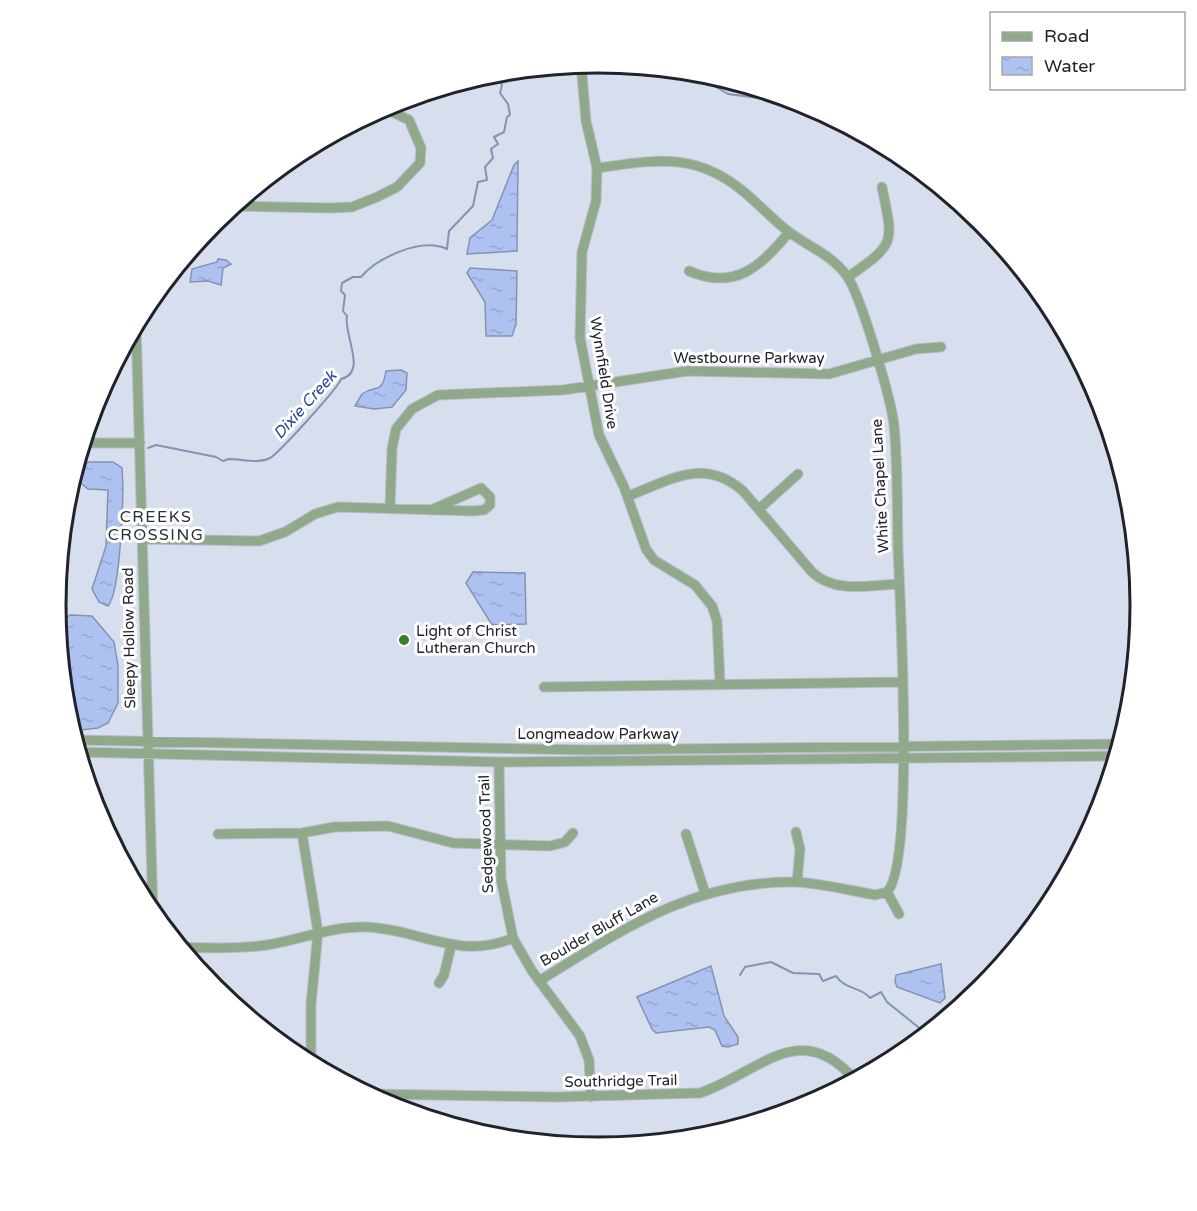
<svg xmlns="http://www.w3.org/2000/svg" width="1197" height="1211" font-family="'Varela Round',sans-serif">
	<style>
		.water { fill: url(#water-ripples); stroke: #8492b5; stroke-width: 1.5 }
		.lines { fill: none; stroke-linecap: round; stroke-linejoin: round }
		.stream { stroke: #8492b5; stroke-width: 2 }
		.minor-casing { stroke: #b6bcca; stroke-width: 11 }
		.minor { stroke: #90a98a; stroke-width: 9 }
		.poi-dot { fill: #387e23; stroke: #fff; stroke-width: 2 }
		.labels { text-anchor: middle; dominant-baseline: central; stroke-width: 6; stroke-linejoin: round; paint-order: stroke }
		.street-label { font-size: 15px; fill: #212329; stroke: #fff }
		.poi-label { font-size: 15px; fill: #212329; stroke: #fff; text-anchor: start }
		.water-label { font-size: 16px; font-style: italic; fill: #2b469e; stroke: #fff }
		.neighbourhood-label { font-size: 16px; letter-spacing: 1.5px; fill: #282d39; stroke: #fff }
		.rim { fill: none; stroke: #212329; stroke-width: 3 }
	</style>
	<defs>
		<pattern id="water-ripples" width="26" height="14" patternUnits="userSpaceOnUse" patternTransform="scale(1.5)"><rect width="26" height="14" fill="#aec2f1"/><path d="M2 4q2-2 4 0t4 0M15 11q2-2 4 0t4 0" fill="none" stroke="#95a6cf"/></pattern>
	</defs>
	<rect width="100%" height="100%" fill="#d7deed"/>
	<path class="water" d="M518,161l-1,90 -50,3 3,-16 22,-18 22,-55z
		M218,259l8,1 5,4 -8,4 -2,17 -13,-4 -18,1 2,-13 25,-7z
		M470,268l47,3 -1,53 -4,12h-26l-1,-34 -18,-29z
		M401,370l6,3 -1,17 -14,17 -18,2 -19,-3 7,-12c15,-10 20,1 24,-23z
		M89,462h24l9,6c2,23 -1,123 -14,138l-9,-4 -7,-13 14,-43 2,-56 -20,-1 -12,-10 5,-3 3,-12z
		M473,572l52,1 1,51 -34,1 -26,-42z
		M70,615l22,1 22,26 4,24v37l-10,20 -10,5 -26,3 -6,-20 -9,-86z
		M941,964l4,34 -5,5 -43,-16 -2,-5 1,-7z
		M711,966l13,50 14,21v7l-10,3 -6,-1 -7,-16 -6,-3 -53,6 -4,-4 -15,-32z"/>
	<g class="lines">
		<path class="stream" d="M689,71l39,23 45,6 7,-4
			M148,448l8,-3 60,12 7,4 6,-2c13,0 29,5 41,-1 8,-4 69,-71 71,-79 27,-6 2,-45 6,-63l-4,-5 2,-16 -4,-4 1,-8 11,-6h8c16,-19 60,-40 86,-28l2,-18 24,-25 5,-24 9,-2 -2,-13 8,-9 -2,-9 7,-5 -4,-7 10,-5 3,-15 3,-2 -2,-11 -8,-11 2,-8 -5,-13
			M740,975l5,-8 26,-5 22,11 26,1 4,7 13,-5c9,14 26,11 34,22l11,-6 6,10 41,33"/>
		<g class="minor-casing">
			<path id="minor" d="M581,64l5,57 11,47 -1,33 -14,51 -2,86 19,97 25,52 22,62 8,11 41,25 17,21 5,15 3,62
				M597,168c59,-8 98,-17 147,24 16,13 29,28 45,40 20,15 43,23 58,44 14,20 44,123 47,149 4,41 3,83 4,124 2,52 17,315 -11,343
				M234,206l96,2 22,-1 25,-10 20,-10 23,-24 1,-15 -12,-28 -19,-9 -11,-1
				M689,271c46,20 73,-5 100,-39
				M848,277c49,-34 45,-34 34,-90
				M136,325l17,589
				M83,443h57
				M628,496c41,-15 75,-40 115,-5l69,81c23,22 58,13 87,12
				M390,508l2,-59 4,-20 16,-20 26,-14 125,-5 124,-19 142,3 87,-25 25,-2
				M759,509l39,-35
				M143,539l116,2 26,-9 30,-18 23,-7 135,4 11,-1 6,-5v-8l-9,-9 -50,22
				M544,687l358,-5
				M75,740l512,10 534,-6
				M78,752l421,10 619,-6
				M499,762l2,117 12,59 19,33 48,65 9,24 2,37
				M796,832l4,17 -3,33
				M302,833l16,99 -7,72v60
				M218,834l84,-1 32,-6 54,-1 65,17 97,3 15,-4 8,-9
				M686,834l19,59
				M887,892l12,22
				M180,947c28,1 58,2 87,-2 33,-5 64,-19 99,-18 54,2 93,34 147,11
				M539,981c83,-51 153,-100 255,-99 27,1 54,8 81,13l12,-3
				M439,983l5,-8 7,-29
				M366,1094l190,3 144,-4c59,-20 100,-77 155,-13"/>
		</g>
		<use href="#minor" class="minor"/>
	</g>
	<circle class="poi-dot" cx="404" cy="640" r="6"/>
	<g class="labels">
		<g class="street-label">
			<text x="749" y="358">Westbourne Parkway</text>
			<text transform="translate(604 373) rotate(81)">Wynnfield Drive</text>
			<text transform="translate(880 486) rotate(-93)">White Chapel Lane</text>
			<text transform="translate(129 638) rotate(-91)">Sleepy Hollow Road</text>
			<text x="598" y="734">Longmeadow Parkway</text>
			<text transform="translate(486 834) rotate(-92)">Sedgewood Trail</text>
			<text transform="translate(599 929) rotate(-30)">Boulder Bluff Lane</text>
			<text transform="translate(621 1081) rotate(-1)">Southridge Trail</text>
		</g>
		<g class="poi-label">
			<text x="416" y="631">Light of Christ<tspan x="416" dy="17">Lutheran Church</tspan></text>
		</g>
		<g class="water-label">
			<text transform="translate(305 405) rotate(-48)">Dixie Creek</text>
		</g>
		<g class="neighbourhood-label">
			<text x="156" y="517">CREEKS<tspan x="156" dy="18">CROSSING</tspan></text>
		</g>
	</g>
	<path d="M0 0H1197V1211H0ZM66 605a532 532 0 1 1 1064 0a532 532 0 1 1-1064 0Z" fill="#fff" fill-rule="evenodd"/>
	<path class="rim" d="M66 605a532 532 0 1 1 1064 0a532 532 0 1 1-1064 0Z"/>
	<rect x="990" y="12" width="195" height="78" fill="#ffffff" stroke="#a6a7a9" stroke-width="1.5"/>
	<rect x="1002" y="32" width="30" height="9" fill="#90a98a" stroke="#a6a7a9" stroke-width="1.5"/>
	<text x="1044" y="42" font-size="18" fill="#212329">Road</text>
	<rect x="1002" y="57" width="30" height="18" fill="url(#water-ripples)" stroke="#a6a7a9" stroke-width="1.5"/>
	<text x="1044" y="72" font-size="18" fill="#212329">Water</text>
</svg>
